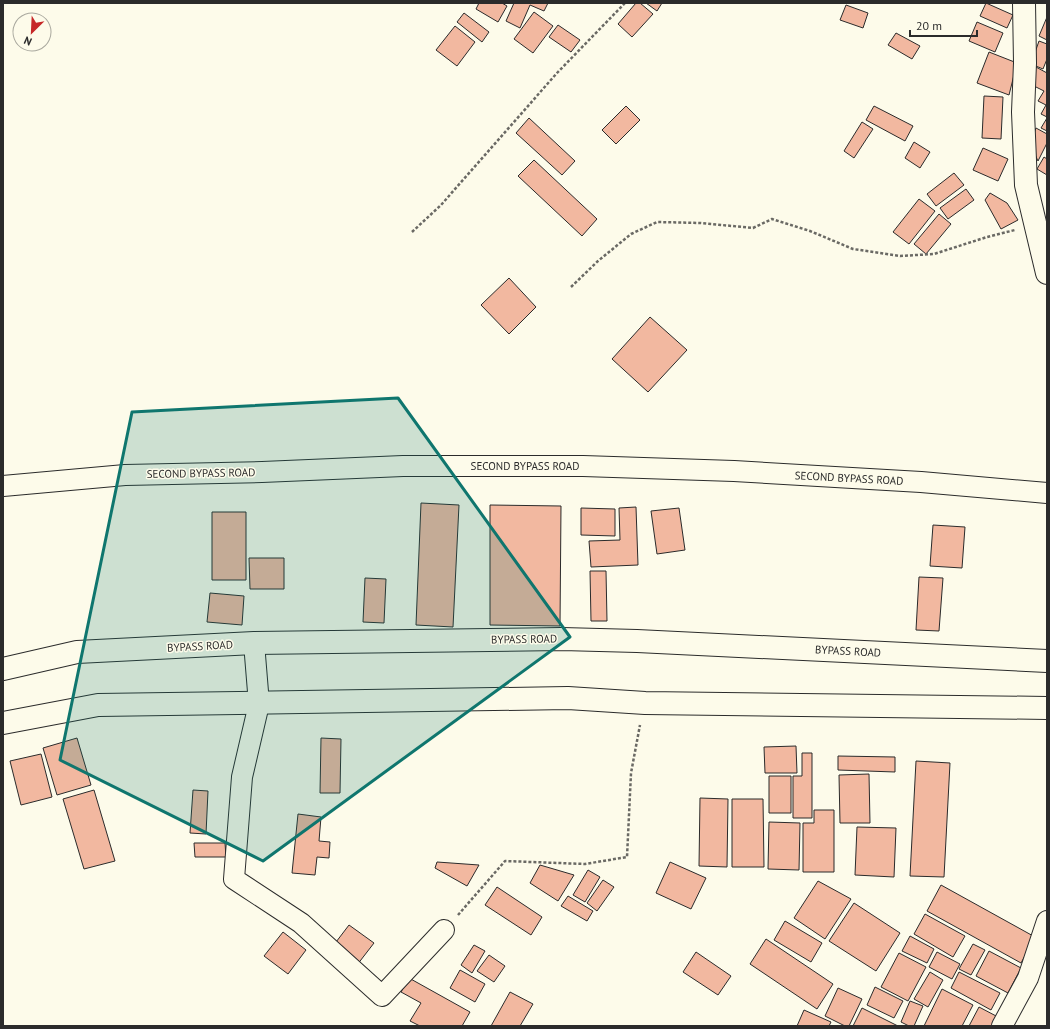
<svg xmlns="http://www.w3.org/2000/svg" width="1050" height="1029" font-family="'PT Sans',sans-serif">
	<style>
		.building { fill: #f2b8a0; stroke: #2b2b2b }
		.lines { fill: none; stroke-linecap: round; stroke-linejoin: round }
		.street-casing { stroke: #2b2b2b; stroke-width: 22 }
		.secondary-casing { stroke: #2b2b2b; stroke-width: 24 }
		.primary-casing { stroke: #2b2b2b; stroke-width: 24 }
		.path { stroke: #6a6964; stroke-width: 2.5; stroke-dasharray: 3 2; stroke-linecap: butt }
		.street { stroke: #fdfbea; stroke-width: 20 }
		.secondary { stroke: #fdfbea; stroke-width: 22 }
		.primary { stroke: #fdfbea; stroke-width: 22 }
		.marked { fill: #0f766e; fill-opacity: 0.2; stroke: #0f766e; stroke-width: 3; stroke-linejoin: round }
		.labels { text-anchor: middle; dominant-baseline: central; stroke-width: 3; stroke-linejoin: round; paint-order: stroke }
		.street-label { font-size: 11px; fill: #2b2b2b; stroke: #fdfbea }
	</style>
	<rect width="100%" height="100%" fill="#fdfbea"/>
	<path class="building" d="M479,3h23l5,3 -9,16 -22,-13z
		M514,3h34l-4,8 -14,-6 -10,23 -14,-7z
		M636,3h4l13,11 -21,23 -14,-13z
		M646,3h16l-5,8z
		M986,3l27,12 -6,13 -27,-12z
		M846,5l22,8 -5,15 -23,-8z
		M534,12l19,14 -20,27 -19,-14z
		M464,13l25,19 -7,10 -25,-20z
		M1047,17v23l-8,-4z
		M977,22l26,11 -8,19 -26,-11z
		M558,25l22,15 -9,12 -22,-15z
		M455,26l20,16 -18,24 -21,-16z
		M896,33l24,13 -8,13 -24,-14z
		M1039,41l8,3v15l-4,10 -12,-5z
		M989,52l28,11 -8,32 -32,-12z
		M1036,67l11,6v44l-6,-3 5,-9 -8,-4 6,-10 -16,-8z
		M984,96l19,1 -2,42 -19,-1z
		M626,106l14,14 -24,24 -14,-14z
		M874,106l39,20 -8,15 -39,-21z
		M529,118l46,43 -13,14 -46,-42z
		M1047,118v13l-6,-3z
		M862,122l11,7 -19,29 -10,-7z
		M1036,128l11,6v9l-9,18 -8,-17z
		M914,142l16,10 -10,16 -15,-10z
		M983,148l25,11 -10,22 -25,-11z
		M1044,157l3,2v16l-10,-6z
		M534,160l63,59 -15,17 -64,-60z
		M954,173l10,12 -28,21 -9,-12z
		M966,189l8,11 -26,19 -8,-11z
		M990,193l17,10 11,17 -17,9 -16,-29z
		M919,199l16,12 -26,33 -16,-12z
		M939,214l12,10 -25,30 -12,-10z
		M509,278l27,29 -27,27 -28,-29z
		M650,317l37,33 -39,42 -36,-33z
		M421,503l38,2 -6,122 -37,-2z
		M490,505l71,1 -1,120 -70,-1z
		M636,507l2,58 -47,2 -2,-26 31,-1 -1,-32z
		M581,508l34,1v27l-34,-1z
		M679,508l6,42 -28,4 -6,-43z
		M212,512h34v68h-34z
		M933,525l32,2 -3,41 -32,-2z
		M249,558h35v31h-34z
		M590,571h16l1,50h-16z
		M919,577l24,1 -4,53 -23,-1z
		M365,578l21,1 -2,44 -21,-1z
		M210,593l34,3 -2,29 -35,-3z
		M77,738l14,47 -34,10 -14,-47z
		M321,738l20,1 -1,54h-20z
		M796,746l1,27h-32l-1,-26z
		M802,753h10v65h-19v-42h9z
		M41,754l11,43 -31,8 -11,-44z
		M838,756l57,1v15l-57,-2z
		M916,761l34,2 -6,114 -34,-1z
		M869,774l1,49h-30l-1,-48z
		M769,776h22v37h-22z
		M94,790l21,71 -31,8 -21,-70z
		M193,790l15,1 -2,43 -16,-1z
		M700,798l28,1 -1,68 -28,-1z
		M732,799h31l1,68h-32z
		M814,810h20v62h-31v-49h11z
		M298,814l23,3 -2,24 11,1 -1,16 -12,-1 -2,18 -23,-2z
		M769,822l31,1 -1,47 -31,-1z
		M857,827l39,1 -2,49 -39,-2z
		M194,843h31l1,14h-31z
		M437,862l42,3 -12,21 -32,-18z
		M670,862l36,16 -15,31 -35,-16z
		M540,865l34,10 -16,26 -28,-18z
		M588,870l12,7 -15,25 -12,-7z
		M603,880l11,7 -17,24 -10,-8z
		M818,881l33,18 -26,40 -31,-21z
		M941,885l94,52 -14,26 -94,-52z
		M497,887l45,30 -11,18 -46,-30z
		M568,896l25,15 -6,10 -26,-15z
		M854,903l46,30 -24,38 -47,-30z
		M925,914l40,22 -12,21 -39,-23z
		M785,921l37,22 -11,19 -37,-22z
		M349,925l25,18 -17,22 -24,-19z
		M283,932l23,18 -18,24 -24,-18z
		M910,936l24,13 -7,14 -25,-12z
		M766,939l67,45 -16,25 -67,-45z
		M973,944l12,6 -14,25 -12,-6z
		M474,945l11,6 -13,22 -11,-8z
		M989,951l32,17 -13,25 -32,-17z
		M696,952l35,24 -13,19 -35,-23z
		M937,952l23,12 -8,15 -23,-12z
		M899,953l27,14 -18,34 -27,-14z
		M489,955l16,11 -11,16 -17,-11z
		M460,970l25,14 -10,18 -25,-14z
		M930,972l13,8 -15,27 -14,-8z
		M959,972l41,21 -9,17 -40,-22z
		M409,978l61,34 -8,14h-42l-10,-5 11,-18 -20,-11z
		M875,987l28,14 -9,17 -27,-13z
		M838,988l24,11 -13,27h-4l-20,-10z
		M942,989l31,16 -11,21h-38z
		M510,992l23,12 -13,22h-29z
		M910,1001l13,5 -9,20h-5l-8,-4z
		M979,1007l19,10 -4,9h-25z
		M862,1008l36,18h-45z
		M804,1010l27,12 -2,4h-32z"/>
	<g class="lines">
		<g class="street-casing">
			<path id="street" d="M3,486l122,-11 137,-3 141,-6h180l151,5 187,11 126,11
				M254,643l5,61 -17,73 -8,102 67,44 81,73 62,-66
				M1002,1026l26,-48 19,-57"/>
		</g>
		<g class="secondary-casing">
			<path id="secondary" d="M1024,3l1,60 -2,49 3,73 21,88"/>
		</g>
		<g class="primary-casing">
			<path id="primary" d="M3,669l74,-17 177,-9 308,-4 75,2 410,20
				M3,723l95,-18 470,-7 77,5 402,5"/>
		</g>
		<path class="path" d="M412,232l29,-27 116,-132 68,-70
			M571,287l27,-26 33,-27 26,-12 44,1 52,5 19,-9 38,12 43,18 47,7 34,-2 53,-17 28,-7
			M458,915l47,-54 80,3 42,-7 4,-84 9,-48"/>
		<use href="#street" class="street"/>
		<use href="#secondary" class="secondary"/>
		<use href="#primary" class="primary"/>
	</g>
	<path class="marked" d="M398,398l172,239 -307,224 -203,-101 72,-348z"/>
	<g class="labels">
		<g class="street-label">
			<text x="525" y="466">SECOND BYPASS ROAD</text>
			<text transform="translate(201 473) rotate(-1)">SECOND BYPASS ROAD</text>
			<text transform="translate(849 478) rotate(3)">SECOND BYPASS ROAD</text>
			<text transform="translate(524 639) rotate(-1)">BYPASS ROAD</text>
			<text transform="translate(200 646) rotate(-3)">BYPASS ROAD</text>
			<text transform="translate(848 651) rotate(3)">BYPASS ROAD</text>
		</g>
	</g>
	<rect width="1050" height="1029" fill="none" stroke="#2b2b2b" stroke-width="8"/>
	<g transform="translate(32 32) rotate(204)"><circle r="19" fill="#fdfbea" stroke="#a9a89e"/>
	<path d="M0-3L7 15L0 10L-7 15Z" fill="#c62828"/>
	<text y="-6" font-size="11" font-weight="bold" text-anchor="middle" fill="#2b2b2b">N</text>
	</g>
	<path d="M910 30v6h67v-6" fill="none" stroke="#2b2b2b" stroke-width="2"/>
	<text x="916" y="30" font-size="12" fill="#2b2b2b" stroke="#fdfbea" stroke-width="3" paint-order="stroke">20 m</text>
</svg>
